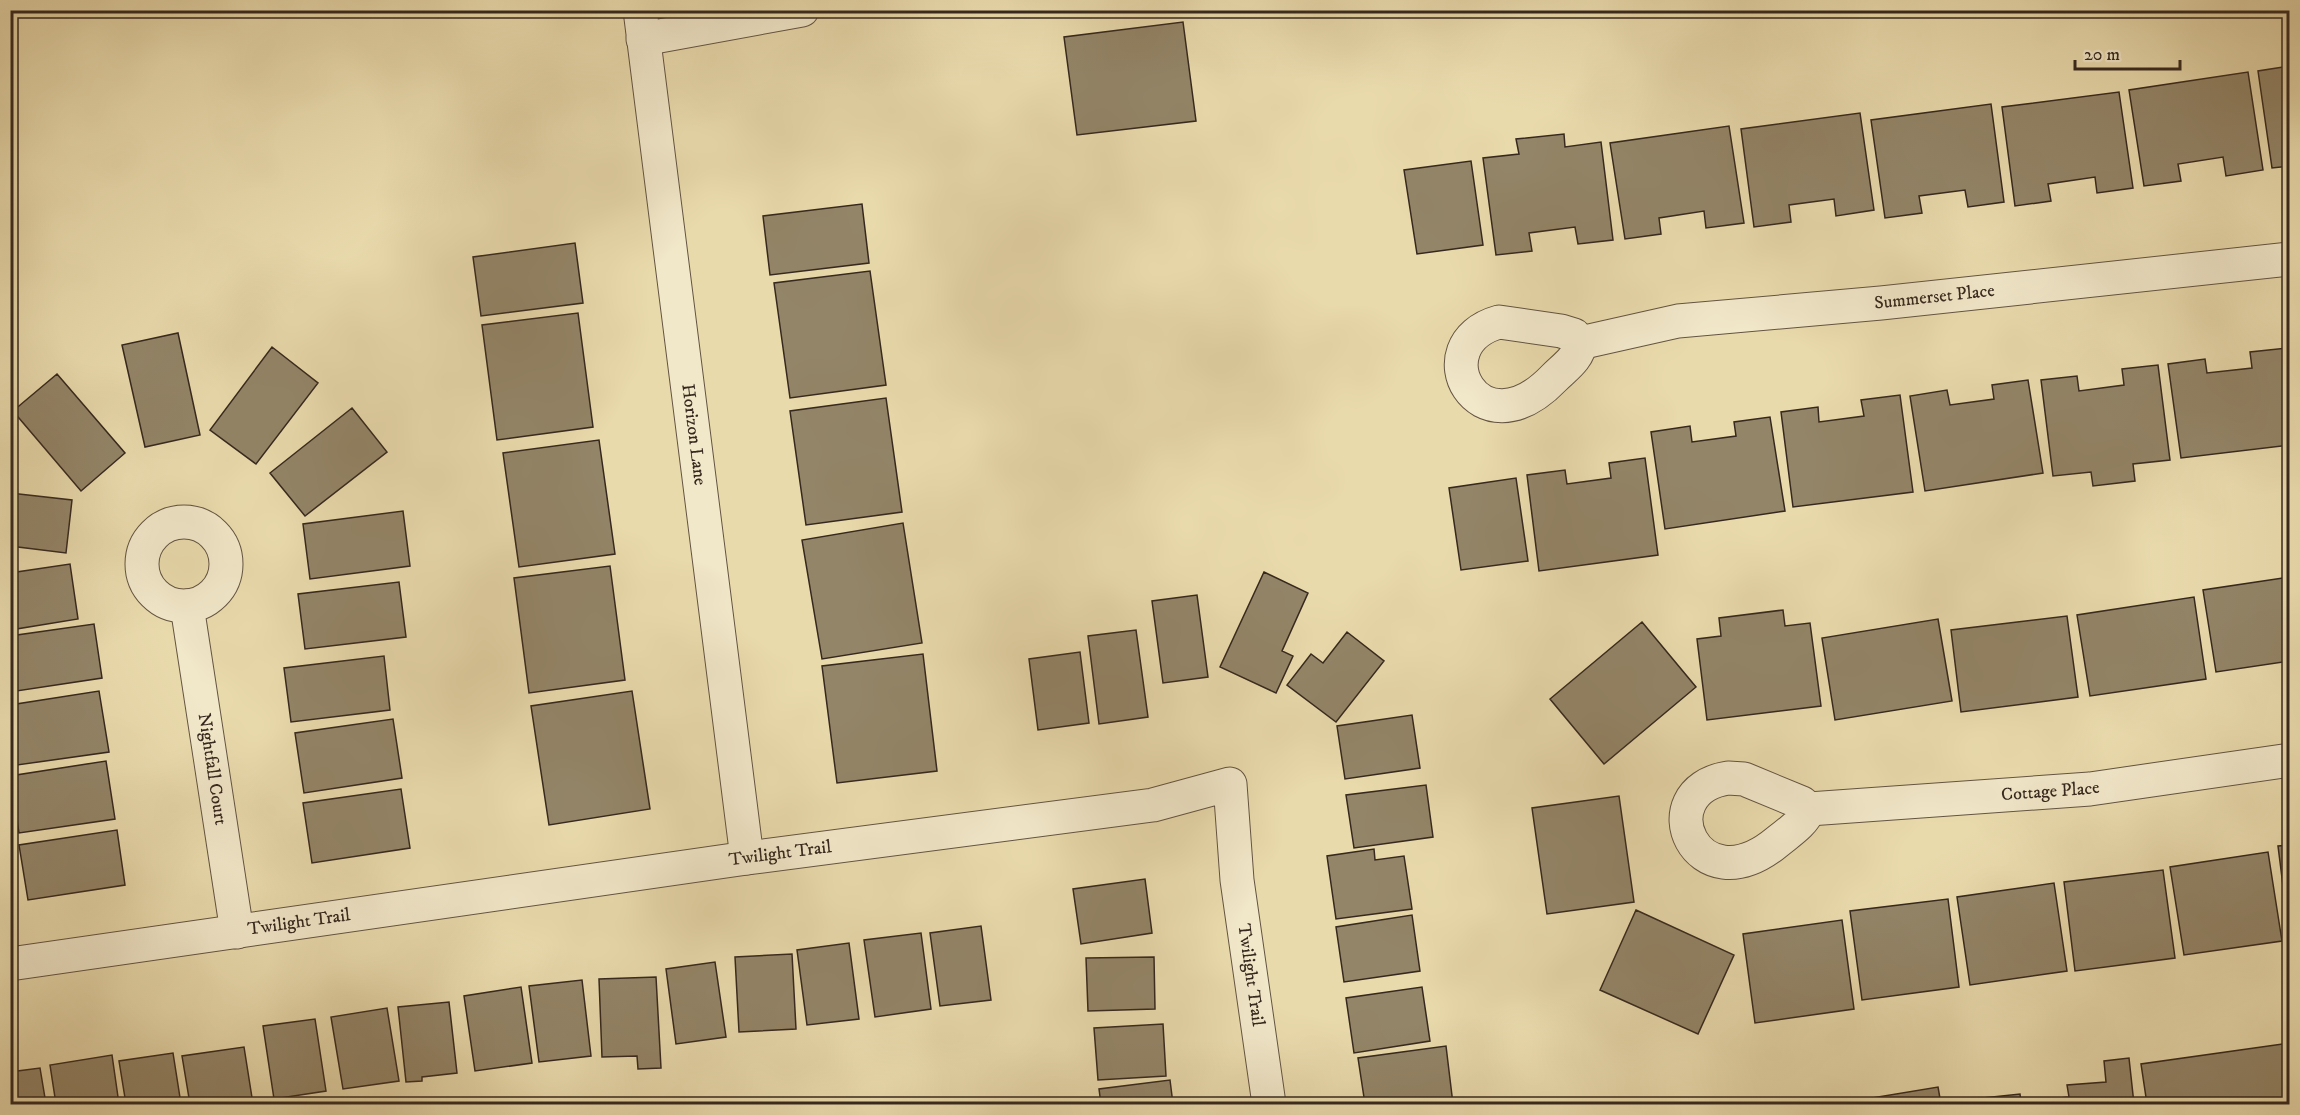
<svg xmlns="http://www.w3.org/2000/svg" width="2300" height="1115" font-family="'IM FELL DW Pica',serif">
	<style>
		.building { fill: #938568; stroke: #36281e; stroke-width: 1.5 }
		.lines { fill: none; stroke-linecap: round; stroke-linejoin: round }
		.minor-casing { stroke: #635442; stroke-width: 35 }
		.minor { stroke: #f1e7c9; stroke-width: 33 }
		.labels { text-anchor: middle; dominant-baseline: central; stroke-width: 6; stroke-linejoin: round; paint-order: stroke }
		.street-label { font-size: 18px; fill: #36281e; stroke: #f1e7c9 }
	</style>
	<rect width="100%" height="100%" fill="#e9daac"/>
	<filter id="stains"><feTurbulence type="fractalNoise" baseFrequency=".00333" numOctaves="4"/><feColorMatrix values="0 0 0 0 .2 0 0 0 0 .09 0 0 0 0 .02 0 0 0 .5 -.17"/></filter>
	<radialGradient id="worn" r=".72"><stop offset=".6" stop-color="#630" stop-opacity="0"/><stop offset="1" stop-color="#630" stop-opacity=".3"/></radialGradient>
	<path class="building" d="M1183,22l13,99 -119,14 -13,-98z
		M2290,66v100l-18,2 -14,-97z
		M2248,72l15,98 -37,6 -3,-19 -45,7 3,17 -37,5 -15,-96z
		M2119,92l14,96 -36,5 -2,-16 -47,7 3,17 -36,5 -13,-99z
		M1991,104l13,98 -36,5 -3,-17 -46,6 3,17 -37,5 -14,-98z
		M1860,113l14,97 -38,6 -2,-17 -45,6 2,17 -37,5 -13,-98z
		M1729,126l15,97 -38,5 -2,-17 -45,7 2,16 -36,5 -15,-96z
		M1564,134l1,13 36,-5 12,98 -35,4 -3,-17 -46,6 3,18 -36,4 -13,-97 36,-4 -3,-15z
		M1471,161l12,84 -66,9 -13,-84z
		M862,204l7,59 -99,12 -7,-59z
		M575,243l8,60 -102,13 -8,-59z
		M870,271l16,114 -96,13 -16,-115z
		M578,313l15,114 -96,13 -15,-115z
		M178,333l22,102 -55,12 -23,-102z
		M272,347l46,36 -62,81 -46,-34z
		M2287,348l3,20v77l-109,13 -13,-94 37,-5 2,14 45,-5 -2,-16z
		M2158,365l12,95 -37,4 2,17 -42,5 -2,-14 -38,4 -12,-96 36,-4 2,15 45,-6 -2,-16z
		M57,374l68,79 -44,38 -68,-80z
		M2028,380l15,93 -118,18 -15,-95 37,-6 3,15 44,-6 -2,-14z
		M1900,395l13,97 -120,15 -12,-95 37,-5 1,15 45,-6 -3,-16z
		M886,398l16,114 -96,13 -16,-114z
		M352,408l35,44 -82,64 -35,-43z
		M1770,417l15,94 -120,18 -14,-97 39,-6 2,16 44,-6 -2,-14z
		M599,440l16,114 -96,13 -16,-114z
		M1645,458l13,97 -119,16 -12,-96 38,-5 2,14 44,-6 -2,-15z
		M1516,478l12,83 -67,9 -12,-82z
		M10,493l62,7 -6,53 -56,-7z
		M403,511l7,55 -100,13 -7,-55z
		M903,523l19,120 -100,16 -20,-119z
		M70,564l8,55 -68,11v-57z
		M610,566l15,114 -96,13 -15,-115z
		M1264,572l44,21 -26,58 11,5 -17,37 -56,-26z
		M2290,577v84l-74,11 -13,-82z
		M399,582l7,55 -101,12 -7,-55z
		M1197,595l11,82 -45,6 -11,-82z
		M2194,597l12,82 -116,17 -13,-81z
		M1783,610l2,16 25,-3 11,83 -114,14 -10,-81 24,-3 -2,-18z
		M2067,616l11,81 -117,15 -10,-82z
		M1938,619l14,82 -117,19 -13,-82z
		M1642,622l54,65 -92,77 -54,-65z
		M94,624l8,54 -92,14v-56z
		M1136,630l12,87 -49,7 -11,-88z
		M1347,632l37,29 -48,61 -49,-37 24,-31 12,9z
		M1080,652l9,71 -51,7 -9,-71z
		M923,654l14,117 -100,12 -15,-117z
		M384,656l6,54 -99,12 -7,-54z
		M99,691l10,61 -99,14v-61z
		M632,691l18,118 -101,16 -18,-119z
		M1412,715l8,53 -75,11 -8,-53z
		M393,719l9,59 -98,15 -9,-60z
		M106,761l9,58 -96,14 -9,-57z
		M1426,785l7,52 -79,11 -8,-53z
		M401,789l9,59 -98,15 -9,-60z
		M1619,796l15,106 -87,12 -15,-106z
		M117,830l8,55 -97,15 -9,-55z
		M2290,845v89h-1l-11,-88z
		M1374,849l1,11 29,-4 8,53 -76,10 -9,-63z
		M2268,852l14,89 -98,14 -14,-88z
		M2163,870l12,88 -100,13 -11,-89z
		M1145,879l7,54 -71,11 -8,-55z
		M2054,883l13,88 -97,14 -13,-88z
		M1948,899l11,88 -97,13 -12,-89z
		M1636,910l98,45 -36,79 -98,-44z
		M1412,915l8,56 -76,11 -8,-55z
		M1842,920l12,89 -99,14 -12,-89z
		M981,926l10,74 -51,6 -10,-73z
		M921,933l10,76 -56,8 -11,-77z
		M849,943l10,76 -52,6 -10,-75z
		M792,954l4,75 -57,3 -4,-75z
		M1154,957l1,52 -67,2 -2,-53z
		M715,962l11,75 -50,7 -10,-75z
		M656,977l5,91 -23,1 -1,-13 -35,1 -3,-78z
		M582,980l9,76 -52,6 -10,-76z
		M521,987l11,76 -57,8 -11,-75z
		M1422,987l8,54 -76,12 -8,-55z
		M449,1002l8,71 -35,4v4l-16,1 -8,-75z
		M387,1008l12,73 -56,8 -12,-72z
		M315,1019l11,72 -52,8 -11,-73z
		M1163,1024l3,52 -68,4 -4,-52z
		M2290,1043v61h-143l-6,-40z
		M1446,1046l7,58h-88l-7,-46z
		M244,1047l9,57h-63l-8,-48z
		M173,1053l8,51h-55l-7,-43z
		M112,1055l7,49h-63l-6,-39z
		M2129,1058l5,46h-178l-1,-3 65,-7 1,8 48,-5 -2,-12 39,-3 -2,-21z
		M40,1068l6,36h-36v-32z
		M1170,1080l3,24h-72l-2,-15z
		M1938,1087l3,17h-103l34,-6z"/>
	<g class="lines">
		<g class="minor-casing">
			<g id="minor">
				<path id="s1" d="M640,10l107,848"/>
				<path d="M643,39l159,-29"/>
				<path d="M1499,322l62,9 13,4 6,8c-1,15 -15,24 -26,35 -76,79 -134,-34 -55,-56z"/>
				<path id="s2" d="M1580,343l98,-22 203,-18 409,-44"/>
				<circle cx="184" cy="564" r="42"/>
				<path id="s3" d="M187,606l50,326"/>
				<path d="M1728,778l16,1 58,24 7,6c-6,15 -20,23 -32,33 -81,67 -131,-51 -49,-64z"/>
				<path id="s4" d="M1809,809l281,-20 200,-29"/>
				<path id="s5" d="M10,964l737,-106 406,-53 77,-21 7,96 32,224"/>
			</g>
		</g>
		<use href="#minor" class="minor"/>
	</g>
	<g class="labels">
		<g class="street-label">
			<text stroke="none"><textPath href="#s2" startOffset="358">Summerset Place</textPath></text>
			<text stroke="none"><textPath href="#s1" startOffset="428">Horizon Lane</textPath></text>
			<text stroke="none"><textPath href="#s3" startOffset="165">Nightfall Court</textPath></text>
			<text stroke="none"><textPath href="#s4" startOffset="242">Cottage Place</textPath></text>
			<text stroke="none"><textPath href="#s5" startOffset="778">Twilight Trail</textPath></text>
			<text stroke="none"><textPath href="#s5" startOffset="292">Twilight Trail</textPath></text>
			<text stroke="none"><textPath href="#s5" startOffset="1426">Twilight Trail</textPath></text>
		</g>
	</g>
	<rect width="2300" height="1115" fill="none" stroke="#e9daac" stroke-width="36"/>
	<rect x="12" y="12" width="2276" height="1091" fill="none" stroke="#36281e" stroke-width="3"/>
	<rect x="18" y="18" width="2264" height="1079" fill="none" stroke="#36281e" stroke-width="1.5"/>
	<path d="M2075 60v9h105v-9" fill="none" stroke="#36281e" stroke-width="3"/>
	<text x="2084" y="60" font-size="18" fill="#36281e" stroke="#f1e7c9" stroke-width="4.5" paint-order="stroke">20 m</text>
	<rect width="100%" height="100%" filter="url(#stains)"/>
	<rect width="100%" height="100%" fill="url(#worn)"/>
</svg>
